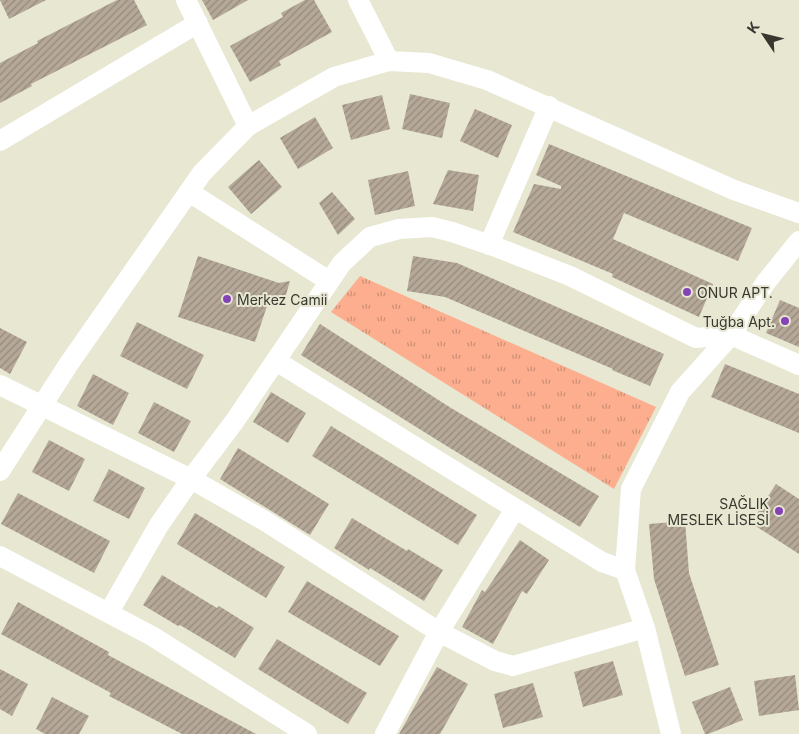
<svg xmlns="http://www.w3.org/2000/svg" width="799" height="734" font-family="Inter,sans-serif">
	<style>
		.park { fill: url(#park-tufts) }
		.building { fill: url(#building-hatch) }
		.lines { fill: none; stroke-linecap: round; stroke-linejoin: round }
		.minor { stroke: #fff; stroke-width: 20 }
		.poi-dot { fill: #8542b6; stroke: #e7e7d2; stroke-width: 2 }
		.labels { text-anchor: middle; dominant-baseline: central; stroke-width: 4; stroke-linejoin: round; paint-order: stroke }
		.poi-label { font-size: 14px; fill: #383830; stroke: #e7e7d2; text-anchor: start }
	</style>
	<defs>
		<pattern id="park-tufts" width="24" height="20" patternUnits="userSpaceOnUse" patternTransform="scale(1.25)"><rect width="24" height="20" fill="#fcae8f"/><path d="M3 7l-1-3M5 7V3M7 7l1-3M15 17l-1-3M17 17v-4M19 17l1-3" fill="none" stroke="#cd8f75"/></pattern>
		<pattern id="building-hatch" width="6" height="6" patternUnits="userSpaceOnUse" patternTransform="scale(1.25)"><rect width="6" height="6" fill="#b5a898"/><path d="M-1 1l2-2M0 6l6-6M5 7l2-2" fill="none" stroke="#948a7c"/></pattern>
	</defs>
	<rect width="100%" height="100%" fill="#e7e7d2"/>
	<path class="park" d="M360,276l296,131 -42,82 -283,-177z"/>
	<path class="building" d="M0,0h46l-37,19z
		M117,0h17l13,25 -116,59 1,2 -32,17v-40l38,-20 -1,-2z
		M202,0h46l-35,20z
		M305,0h9l18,32 -53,29 2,4 -31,17 -20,-36 53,-29 -2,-4z
		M410,94l40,9 -8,35 -40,-9z
		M382,95l8,34 -39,11 -9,-35z
		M475,109l37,16 -14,33 -38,-17z
		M315,117l18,31 -35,21 -18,-31z
		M549,144l203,84 -14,33 -114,-48 -11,26 100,45 -14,33 -87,-40 1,-3 -100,-42 21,-48 27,5v-3l-25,-11z
		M259,160l23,27 -31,27 -23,-27z
		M448,170l31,5 -6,36 -40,-7z
		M408,171l7,35 -40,9 -7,-35z
		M332,192l23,27 -17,16 -19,-32z
		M198,256l81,27 11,-2 -7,24 -14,-5 -14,42 -77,-25z
		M413,256l44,7 207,91 -14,32 -38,-16 1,-1 -168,-72 -38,-6z
		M780,300l19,8v39l-33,-14z
		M137,322l67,33 -17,34 -67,-33z
		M320,324l131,84 148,88 -19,31 -135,-82 -144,-90z
		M0,328l27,14 -17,32 -10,-6z
		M725,364l74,30v39l-88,-36z
		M93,374l36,19 -16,32 -36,-19z
		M271,392l35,21 -18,30 -35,-21z
		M154,402l37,19 -17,31 -36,-19z
		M331,426l146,89 -19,30 -146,-89z
		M49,440l36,19 -16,32 -37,-19z
		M238,448l91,56 -19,31 -90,-56z
		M109,469l36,19 -16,31 -36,-18z
		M776,484l23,15v55l-48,-31z
		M18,493l92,48 -16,32 -93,-49z
		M195,513l90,54 -19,31 -89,-54z
		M352,518l55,33 1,-2 35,21 -19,31 -54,-33 -1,2 -35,-22z
		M685,521l4,52 30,92 -34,11 -31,-97 -5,-55z
		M520,540l29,20 -22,34 -5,-3 -29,53 -31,-17 20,-37 3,2z
		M162,575l55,33 2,-2 35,22 -19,30 -55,-33 -2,1 -35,-21z
		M307,581l92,55 -19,30 -92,-54z
		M18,602l91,50 -1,3 148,79h-74l-73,-38 2,-3 -110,-59z
		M277,639l90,54 -19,31 -90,-55z
		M613,661l10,34 -40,12 -9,-35z
		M437,667l31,17 -20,36 -8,14h-41z
		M0,669l28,15 -16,32 -12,-7z
		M795,675l4,35 -40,6 -5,-35z
		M533,683l10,34 -40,11 -9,-34z
		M730,687l13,33 -35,14h-3l-13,-32z
		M52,697l37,19 -10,18h-34l-9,-5z"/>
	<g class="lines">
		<path class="minor" d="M186,0l62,126
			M358,0l31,61
			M0,141l198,-118
			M189,192l140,89
			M489,245l60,-139
			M276,361l326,201 23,8
			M0,385l191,94 74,42 174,111 56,29 18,5 132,-38
			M0,471l68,-106 134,-192 46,-47 86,-49 55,-16 40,2 58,17 247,110 65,23
			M0,556l152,80 155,98
			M109,612l50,-87 32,-46 43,-57 108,-159 28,-26 29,-8 33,-2 20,5 44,15 74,29 126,62 35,-3 68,30
			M385,734l54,-102 76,-123
			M671,734l-26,-106 -20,-58 6,-81 49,-97 51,-57 35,-53 33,-41"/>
	</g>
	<g class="poi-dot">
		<circle cx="687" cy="292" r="5"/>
		<circle cx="227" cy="299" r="5"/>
		<circle cx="785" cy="321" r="5"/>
		<circle cx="779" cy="511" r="5"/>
	</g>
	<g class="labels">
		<g class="poi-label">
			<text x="697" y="292">ONUR APT.</text>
			<text x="237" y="299">Merkez Camii</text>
			<text x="775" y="321" text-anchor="end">Tuğba Apt.</text>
			<text x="769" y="503" text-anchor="end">SAĞLIK<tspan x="769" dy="16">MESLEK LİSESİ</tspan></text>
		</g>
	</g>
	<g transform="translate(764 35) rotate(305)" stroke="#e7e7d2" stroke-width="4" paint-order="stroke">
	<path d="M0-4L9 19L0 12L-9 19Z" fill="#383830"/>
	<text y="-8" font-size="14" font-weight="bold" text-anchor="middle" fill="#383830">K</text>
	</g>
</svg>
